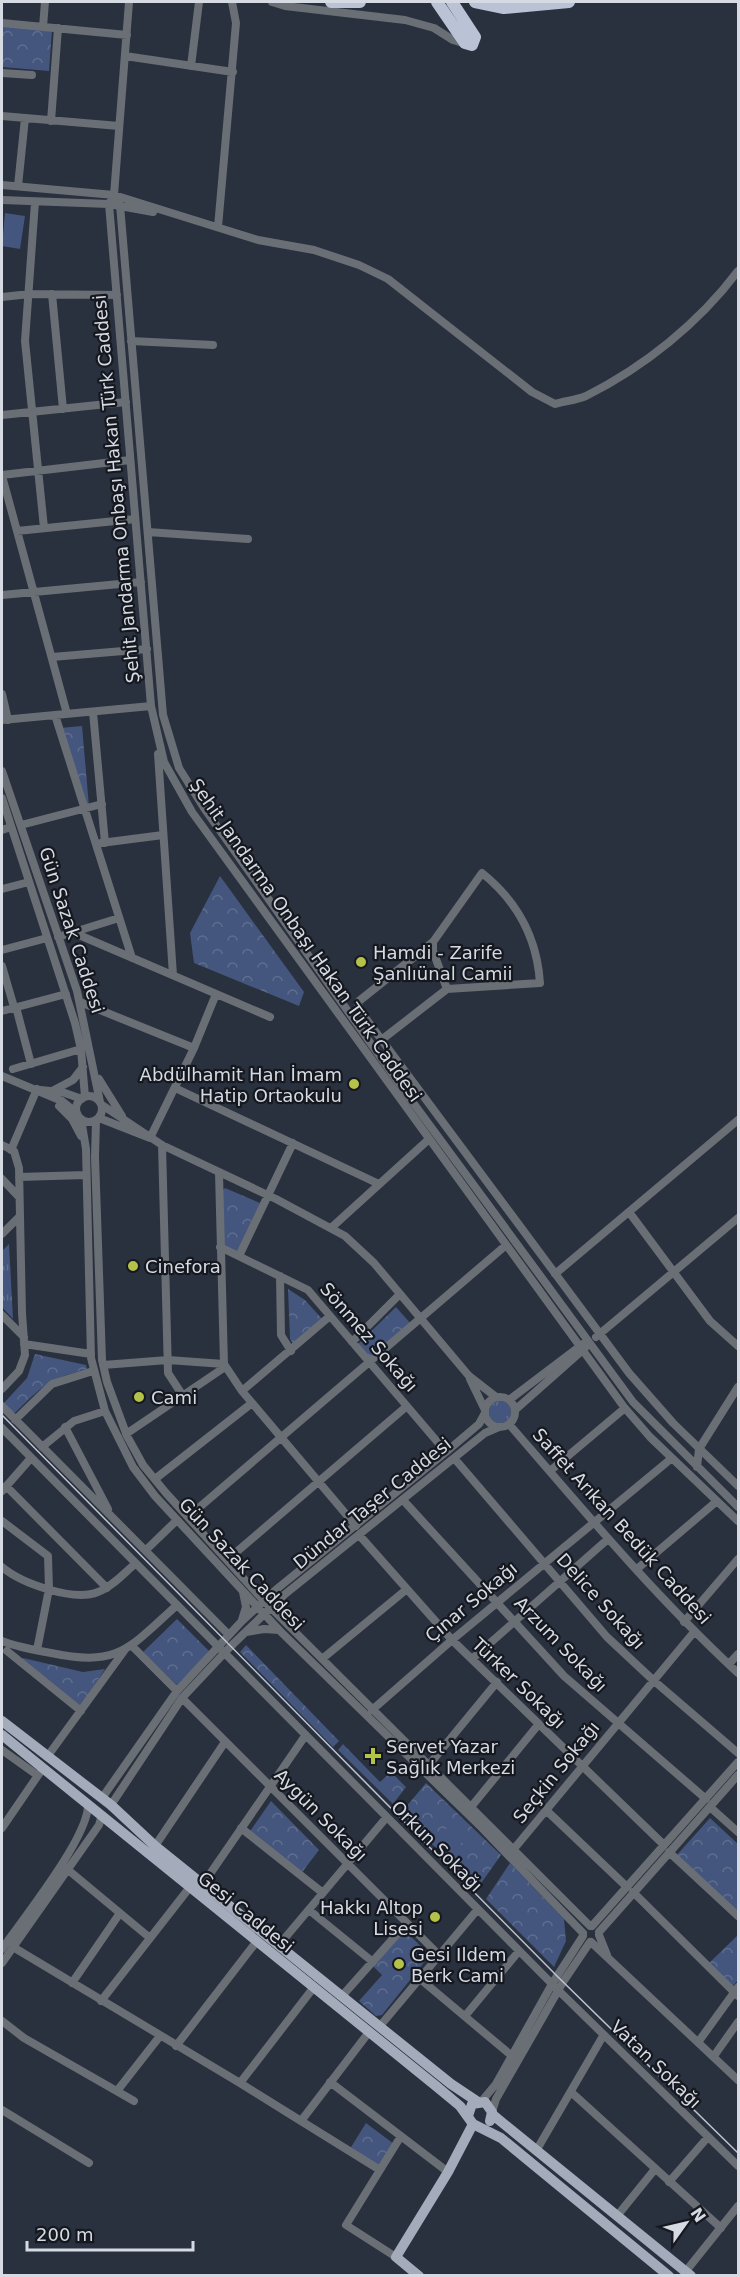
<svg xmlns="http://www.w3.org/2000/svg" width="740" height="2277" font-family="'DejaVu Sans',sans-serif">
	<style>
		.grass { fill: url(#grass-tufts) }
		.forest { fill: url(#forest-crowns) }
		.pitch { fill: #44567d }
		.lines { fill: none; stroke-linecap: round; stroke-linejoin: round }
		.minor { stroke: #6a6e75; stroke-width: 8 }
		.major { stroke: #a4abba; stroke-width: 10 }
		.highway { stroke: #bac3d5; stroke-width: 12 }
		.tram { stroke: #bfc3cd; stroke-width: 1.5 }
		.poi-dot { fill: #b5c24a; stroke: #15181e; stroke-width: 2 }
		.labels { text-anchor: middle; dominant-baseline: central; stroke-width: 4.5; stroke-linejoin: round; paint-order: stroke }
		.street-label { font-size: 18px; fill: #d6dae3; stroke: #15181e }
		.poi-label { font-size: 18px; fill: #d6dae3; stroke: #15181e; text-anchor: start }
	</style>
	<defs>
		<pattern id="grass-tufts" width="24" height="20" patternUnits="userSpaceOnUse" patternTransform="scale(1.5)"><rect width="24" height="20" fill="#44567d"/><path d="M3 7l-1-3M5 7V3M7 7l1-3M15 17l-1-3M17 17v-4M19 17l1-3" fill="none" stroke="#5e6e8f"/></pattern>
		<pattern id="forest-crowns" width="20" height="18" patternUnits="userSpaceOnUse" patternTransform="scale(1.5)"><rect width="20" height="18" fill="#44567d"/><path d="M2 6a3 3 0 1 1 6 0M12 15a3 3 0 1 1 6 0" fill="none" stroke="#5e6e8f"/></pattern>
	</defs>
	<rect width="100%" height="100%" fill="#29303e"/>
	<path class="grass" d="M9,1244l4,75 -11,-12v-56z
		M489 1412a11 11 0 1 1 22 0a11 11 0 1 1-22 0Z"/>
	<path class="forest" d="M2,25l50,5 -3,41 -47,-4z
		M82,726l7,80 -4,1 -25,-79z
		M220,876l84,116 -5,14 -105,-43 -4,-30z
		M225,1188l35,15 -23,50 -14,-7 -1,-55z
		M288,1289l17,11 18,20 -28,27 -5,-8z
		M396,1307l15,17 -42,38 -13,-16z
		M35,1354l51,11 1,4c-38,10 -45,17 -73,45l-10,-11 23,-25z
		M177,1619l33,33 -33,33 -34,-33z
		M246,1645l93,96 -6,6 -93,-95z
		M23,1658l60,14 22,-3 -26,41 -57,-49z
		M343,1744l37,38 11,-10 15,15 -13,17 -55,-54z
		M426,1783l75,72 -24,34 -76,-76z
		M271,1801l48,49 -19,25 -52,-41z
		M710,1818l28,26v70l-63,-57z
		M510,1863l54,56 2,22 -12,26 -68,-68z
		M404,1930l26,25 -48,60 -6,1 -17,-15 23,-26 -9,-9z
		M738,1935v45l-6,7 -24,-23z
		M366,2123l28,21 -16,27 -30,-19z"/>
	<path class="pitch" d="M5,213l20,3 -5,33 -18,-3z
		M457,1819l14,15 -24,22 -14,-15z"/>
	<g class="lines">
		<path class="minor" d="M129,2l-15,193 -5,9 42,502 13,56 28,50 432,595 26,30 88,84
			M272,2l13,4 120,14 29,8 19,12 13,4
			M2,23l125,12
			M43,27l2,-25
			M125,56l108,16
			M191,66l8,-64
			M2,73l30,2
			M2,116l117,10
			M51,121l7,-93
			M2,185l112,10 144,45 56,10 45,15 29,14 144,113 23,12c10,-3 22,-4 31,-8 58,-29 113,-73 152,-125
			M18,186l7,-68
			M114,195l6,10 43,510 16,53 25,40 199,281 230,313 105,105
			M2,200l107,4 44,8
			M35,202l-10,139 19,187
			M218,227l18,-204 -4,-21
			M52,294l11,115
			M2,297l28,-3 87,1
			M131,341l82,4
			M2,415l124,-13
			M2,475l128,-15
			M2,476l65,238
			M17,531l118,-12
			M148,532l100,7
			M2,595l139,-13
			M52,657l95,-8
			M2,694l6,26
			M93,712l12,131
			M55,715l77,243
			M2,720l149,-14
			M158,754l15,221
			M2,771l75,220 23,111
			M2,798l73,225 6,26 4,48
			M21,825l81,-21
			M2,830l9,-3
			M101,843l62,-8
			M2,889l27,-7
			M72,932l198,85
			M58,937l61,-19
			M433,942l-74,59 -1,7 271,365 44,50 65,63
			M2,950l45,-12
			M2,966l12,41
			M80,1002l114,46
			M16,1007l15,57
			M2,1011l64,-17
			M380,1041l67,-52 93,-6c-3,-45 -23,-82 -58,-110l-49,69v9l14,38
			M13,1069l68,-20
			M2,1076l60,25 15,12
			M99,1079l23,37
			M175,1088l204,96
			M40,1090l22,2 20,7
			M54,1090l19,-10 10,-13
			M76 1109a13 13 0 1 1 26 0a13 13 0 1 1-26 0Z
			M102,1105l60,40 114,54 69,37 29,27 95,113 27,21
			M59,1106l13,13 9,17
			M99,1118l51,20 44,-90 22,-54
			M81,1119l5,30 5,209 14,53 28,56 22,29 124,134 203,198 101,105
			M96,1120l-1,37 7,203 5,22 20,54 16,29 23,28 98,108 326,325
			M2,1145l12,6 5,17 3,145 3,42 -6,16 -17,18
			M162,1145l6,228 15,23
			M11,1150l26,-61
			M219,1173l5,191 18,27 114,135
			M19,1177l67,-2
			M2,1179l17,18
			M629,1212l81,109 28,25
			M331,1228l97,-88
			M2,1234l17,-17
			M220,1247l88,43 138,162
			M239,1256l54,-113
			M555,1274l183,-154
			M280,1276l1,59 10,16
			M2,1315l22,22
			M596,1337l142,-119
			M352,1342l48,-48
			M24,1344l67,10
			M103,1365l65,-5 56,4
			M470,1379l15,31
			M242,1391l88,-75
			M485 1412a15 15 0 1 1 30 0a15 15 0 1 1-30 0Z
			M509,1400l74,-56
			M2,1406l227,229
			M515,1410l70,-62
			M15,1420l37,-36 41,-13
			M509,1424c74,86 146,172 229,249
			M65,1427l43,82
			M2,1428l556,562 180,176
			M126,1434l99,-67
			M42,1447l32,-26 31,-10
			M454,1458l153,179 46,43 85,73
			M697,1467l2,-18 39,-62
			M550,1471l75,-63
			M155,1479l97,-76
			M6,1486l101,102
			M2,1491l29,-33
			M403,1500l161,176 142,123
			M188,1517l317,-271
			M2,1521l46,35 1,33 -12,61
			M360,1536l92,104 212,205
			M146,1550l31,-30
			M227,1560l180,-154
			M2,1567c19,16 71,35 96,25 14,-5 26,-19 37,-28
			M637,1569l80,-68
			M242,1620l4,-13 -3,-15
			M684,1622l54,-63
			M246,1632l18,-3 15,1
			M2,1641c15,6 32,9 49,12 68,14 77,-4 125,-47
			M132,1646l45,45
			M7,1651l74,60
			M322,1659l85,-70
			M472,1659l136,-120
			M729,1664l9,-10
			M182,1698l256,256
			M372,1710l80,-70 220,-182
			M2,1750l35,25
			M47,1757l77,-106
			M428,1766l69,-84
			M102,1798l75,-107 65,-70 36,-33 168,-136 33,-28 6,-11
			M111,1805l71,-107 48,-51 54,-52 201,-162 14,-6
			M471,1807l67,-82
			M710,1807l28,25
			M547,1811l80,76
			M2,1828l41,-60
			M241,1828l82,65
			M155,1846l70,-104
			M513,1850l181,-218
			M669,1852l69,64
			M67,1869l83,69
			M203,1884l102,-148
			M633,1892l105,104
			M309,1910l64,52
			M592,1926l146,-164
			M599,1932l139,-157
			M599,1935l8,20
			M591,1942l147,138
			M279,1945l107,-127
			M13,1947l227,136 74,-96
			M2,1949c21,-30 85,-110 86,-143
			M2,1963l97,-138 2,-7
			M419,1978l93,78
			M72,1983l48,-70
			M342,1996l65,-73
			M101,2001l89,-114
			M465,2016l54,-65
			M2,2021l22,17 110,63
			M380,2026l98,-117
			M699,2041l39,-54
			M176,2046l81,-105
			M714,2056l24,-34
			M330,2082l118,90
			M240,2083l61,38 68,-89
			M117,2091l43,-55
			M571,2092l150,136
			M481,2102l15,-18 56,-100 31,-48
			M2,2110l87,53
			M492,2112l4,-13 67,-117 27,-40
			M301,2121l79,49
			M536,2151l67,-115
			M669,2182l39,-45
			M617,2216l38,-47
			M396,2257l-50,-32 55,-89
			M686,2271l52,-65"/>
		<path class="major" d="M2,1721l109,84 44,41 296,238 27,18
			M2,1735l434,351 24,20 13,18 28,14 168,138
			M493,2115l198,161
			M468,2116l4,-12 13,-2 7,10 -2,9
			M419,2276l-23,-19 52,-85 25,-48"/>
		<path class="highway" d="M331,2h29
			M437,2l28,41 7,2 3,-8 -23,-35
			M475,2l29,6 65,-6"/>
		<path class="tram" d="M2,1415l555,561 181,177"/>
	</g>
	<g class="poi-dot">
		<circle cx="361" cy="962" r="6"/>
		<circle cx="354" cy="1084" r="6"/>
		<circle cx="133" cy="1266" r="6"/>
		<circle cx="139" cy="1397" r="6"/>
		<path d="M370 1747h6v6h6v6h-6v6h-6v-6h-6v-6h6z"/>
		<circle cx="435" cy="1917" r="6"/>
		<circle cx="399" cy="1964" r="6"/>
	</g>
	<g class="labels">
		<g class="street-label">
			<text transform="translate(116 489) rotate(-95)">Şehit Jandarma Onbaşı Hakan Türk Caddesi</text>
			<text transform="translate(72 930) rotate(72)">Gün Sazak Caddesi</text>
			<text transform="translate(306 940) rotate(55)">Şehit Jandarma Onbaşı Hakan Türk Caddesi</text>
			<text transform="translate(369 1337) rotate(49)">Sönmez Sokağı</text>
			<text transform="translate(372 1503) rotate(-39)">Dündar Taşer Caddesi</text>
			<text transform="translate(622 1526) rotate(48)">Saffet Arıkan Bedük Caddesi</text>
			<text transform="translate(242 1564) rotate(47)">Gün Sazak Caddesi</text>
			<text transform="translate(601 1601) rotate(48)">Delice Sokağı</text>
			<text transform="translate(471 1602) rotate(-40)">Çınar Sokağı</text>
			<text transform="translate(561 1644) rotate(46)">Arzum Sokağı</text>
			<text transform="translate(519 1683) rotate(44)">Türker Sokağı</text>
			<text transform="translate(556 1772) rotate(-51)">Seçkin Sokağı</text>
			<text transform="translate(321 1815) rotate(45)">Aygün Sokağı</text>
			<text transform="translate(437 1846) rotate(45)">Orkun Sokağı</text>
			<text transform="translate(246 1912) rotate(39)">Gesi Caddesi</text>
			<text transform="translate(656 2064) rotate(44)">Vatan Sokağı</text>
		</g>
		<g class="poi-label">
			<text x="373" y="952">Hamdi - Zarife<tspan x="373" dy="21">Şanlıünal Camii</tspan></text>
			<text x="342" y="1074" text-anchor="end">Abdülhamit Han İmam<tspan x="342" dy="21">Hatip Ortaokulu</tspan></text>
			<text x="145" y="1266">Cinefora</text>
			<text x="151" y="1397">Cami</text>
			<text x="386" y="1746">Servet Yazar<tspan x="386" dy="21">Sağlık Merkezi</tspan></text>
			<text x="423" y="1907" text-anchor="end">Hakkı Altop<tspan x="423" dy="21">Lisesi</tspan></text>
			<text x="411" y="1954">Gesi Ildem<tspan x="411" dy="21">Berk Cami</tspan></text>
		</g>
	</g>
	<rect width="740" height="2277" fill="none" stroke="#d6dae3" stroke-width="6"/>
	<g transform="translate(686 2223) rotate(56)" stroke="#15181e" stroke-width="4.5" paint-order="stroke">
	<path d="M0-4.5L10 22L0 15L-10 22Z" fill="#d6dae3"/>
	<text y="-9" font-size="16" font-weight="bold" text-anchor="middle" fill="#d6dae3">N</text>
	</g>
	<path d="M27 2241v9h166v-9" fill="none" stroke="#d6dae3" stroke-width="3"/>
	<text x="36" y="2241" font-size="18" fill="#d6dae3" stroke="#15181e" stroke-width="4.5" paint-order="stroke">200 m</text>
</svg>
